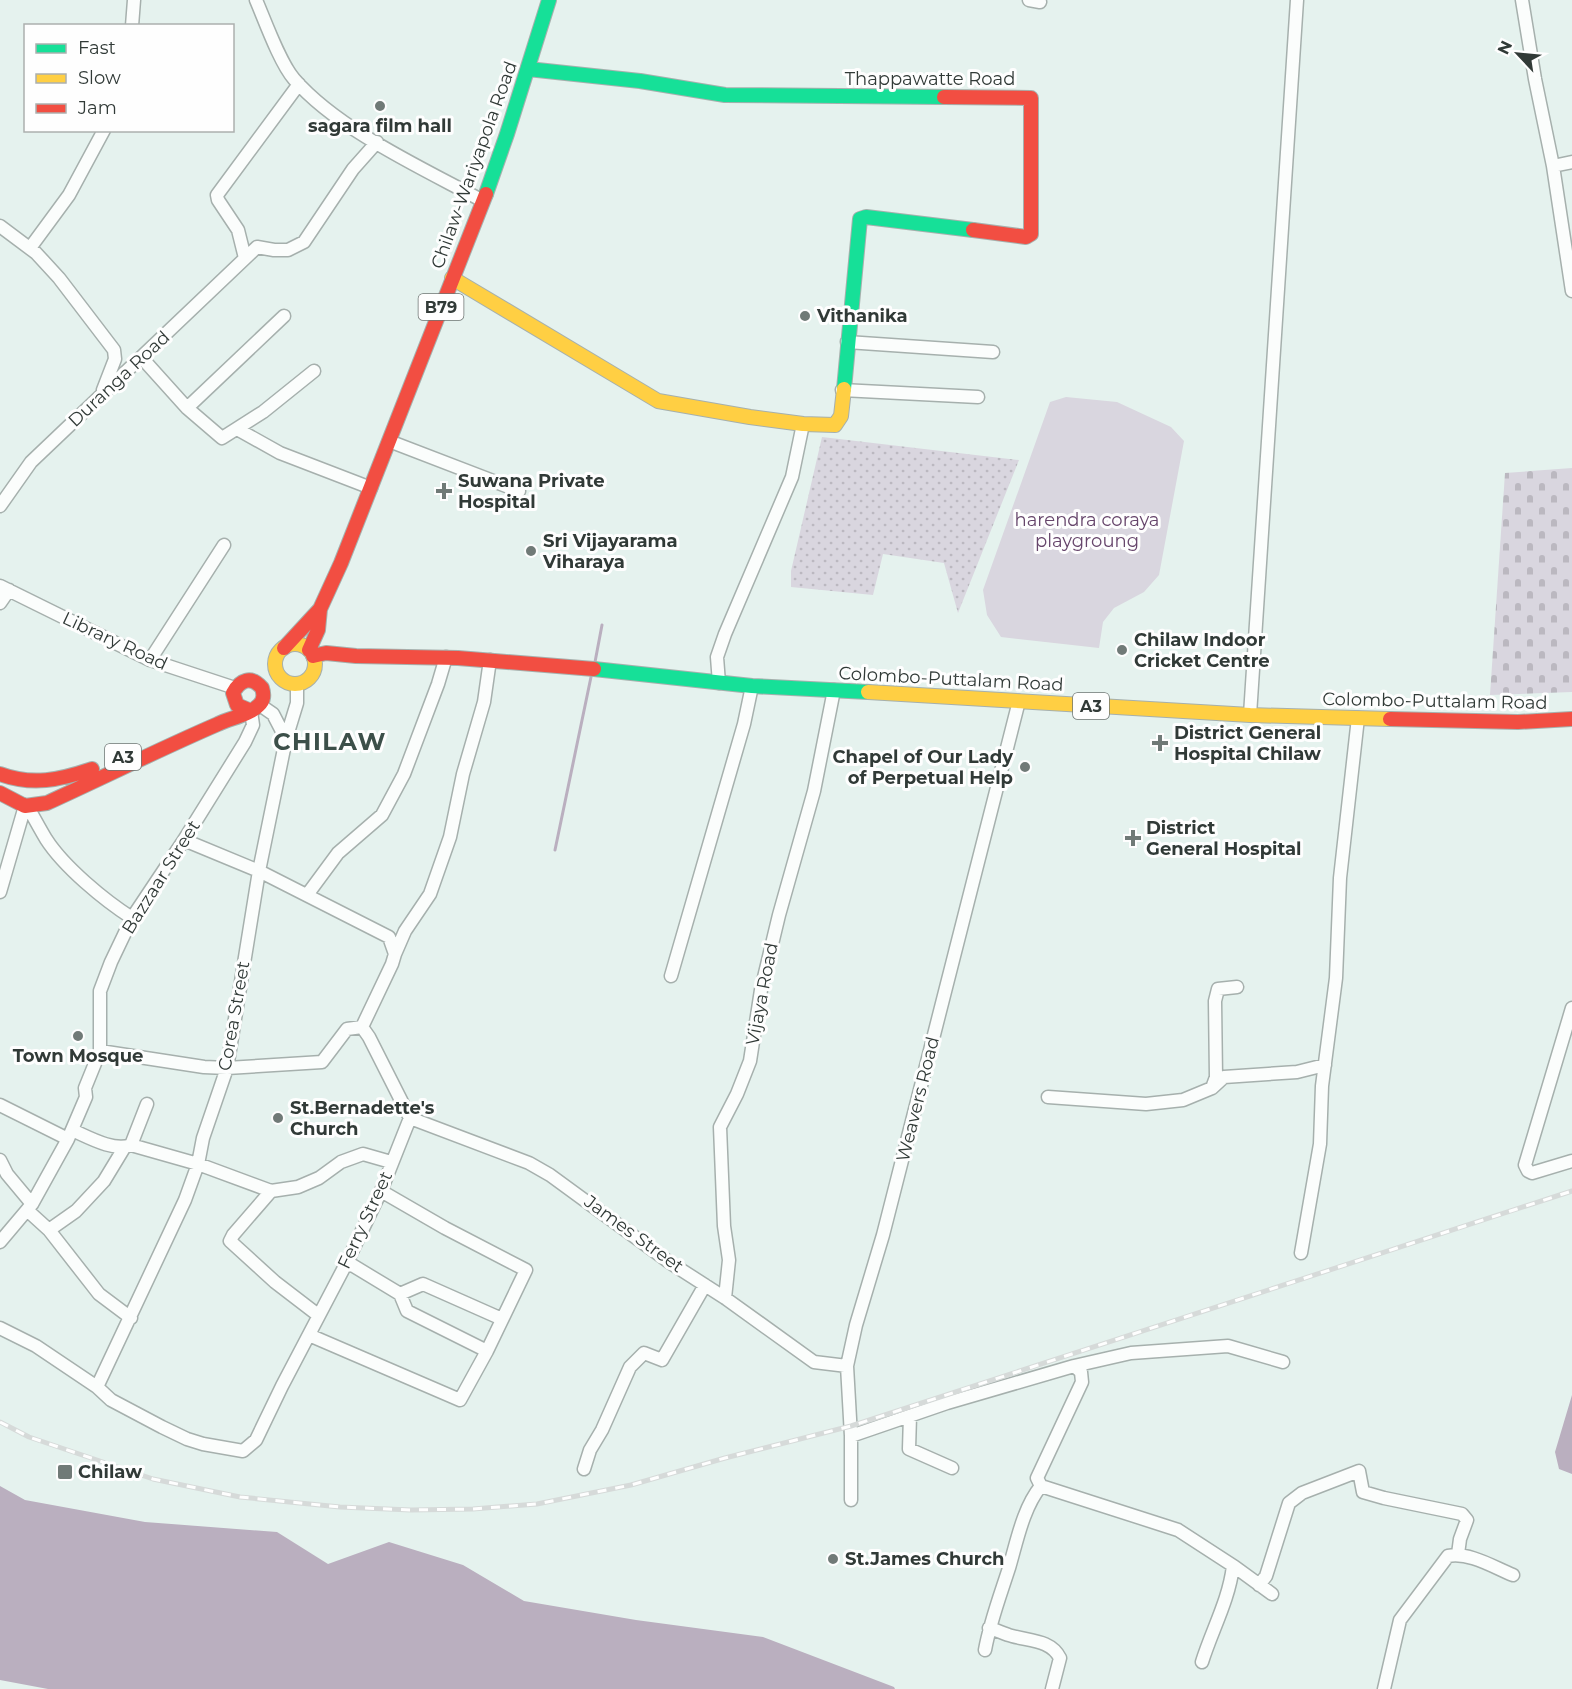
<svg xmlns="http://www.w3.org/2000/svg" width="1572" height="1689" font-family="Montserrat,sans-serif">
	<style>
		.grass { fill: url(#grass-dots) }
		.cemetery { fill: url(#cemetery-stones) }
		.pitch { fill: #d9d6df }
		.water { fill: #baafbf }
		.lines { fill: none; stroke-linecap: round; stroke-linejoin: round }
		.stream { stroke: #baafbf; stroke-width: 3 }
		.street-casing { stroke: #a6b0ad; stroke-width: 15 }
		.fast-casing { stroke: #a6b0ad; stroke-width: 16 }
		.slow-casing { stroke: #a6b0ad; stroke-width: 16 }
		.jam-casing { stroke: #a6b0ad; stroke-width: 16 }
		.street { stroke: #fbfdfc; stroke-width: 12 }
		.fast { stroke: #16e098; stroke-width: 14 }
		.slow { stroke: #ffcf43; stroke-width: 14 }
		.jam { stroke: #f24e42; stroke-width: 14 }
		.rail-casing { stroke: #d6dad9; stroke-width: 5 }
		.rail { stroke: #fefefe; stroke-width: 3; stroke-dasharray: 9; stroke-linecap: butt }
		.poi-dot { fill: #707a77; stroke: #fefefe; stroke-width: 2 }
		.labels { text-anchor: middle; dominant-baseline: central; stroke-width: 6; stroke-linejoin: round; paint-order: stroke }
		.shield { fill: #fefefe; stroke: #6e7573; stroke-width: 1.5 }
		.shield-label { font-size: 16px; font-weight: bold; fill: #313a37 }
		.street-label { font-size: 18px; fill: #313a37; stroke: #fefefe }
		.poi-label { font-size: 18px; font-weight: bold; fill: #313a37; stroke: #fefefe; text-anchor: start }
		.park-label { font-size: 18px; fill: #66456b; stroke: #fefefe }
		.district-label { font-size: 24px; font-weight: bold; letter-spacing: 1.5px; fill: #3c4f49; stroke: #fefefe }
	</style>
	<defs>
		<pattern id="grass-dots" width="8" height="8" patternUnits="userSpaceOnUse" patternTransform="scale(1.5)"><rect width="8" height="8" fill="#d9d6df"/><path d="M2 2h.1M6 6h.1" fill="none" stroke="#bbb8c0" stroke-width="1.8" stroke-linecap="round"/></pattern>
		<pattern id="cemetery-stones" width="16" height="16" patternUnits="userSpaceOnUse" patternTransform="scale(1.5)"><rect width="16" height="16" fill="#d9d6df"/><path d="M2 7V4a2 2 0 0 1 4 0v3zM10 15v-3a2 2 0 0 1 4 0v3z" fill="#bbb8c0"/></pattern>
	</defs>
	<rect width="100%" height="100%" fill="#e5f2ee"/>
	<path class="grass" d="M822,437l197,23 -61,153 -14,-50 -61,-9 -10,41 -82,-8v-16z"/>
	<path class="cemetery" d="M1572,468v224l-82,3 15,-222z"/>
	<path class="pitch" d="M1066,397l51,5 54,25 13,14 -25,134 -15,17 -30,16 -11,14 -4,26 -98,-11 -14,-22 -4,-25 67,-188z"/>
	<path class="water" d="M1572,1395v79l-13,-5 -4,-17z
		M0,1486l25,14 120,22 132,10 51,32 61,-22 74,23 61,36 112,19 127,17 131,50 1,2h-847l-48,-9z"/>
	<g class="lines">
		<path class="stream" d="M595,662l7,-37
			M555,850l36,-173"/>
		<g class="street-casing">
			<path id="street" d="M256,0c9,21 24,63 38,79 44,51 130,90 189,122
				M1029,0l11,2
				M1522,0l13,79 18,87 19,125
				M132,26l2,-26
				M1553,166l19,-4
				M0,226l36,27 23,25 55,72 1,9 -12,31
				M30,248l39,-53 35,-65
				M245,258l-7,-28 -20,-30 -1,-5 82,-111
				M847,342l146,10
				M142,358l45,50 35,30 41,-26 51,-41
				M842,390l136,7
				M187,408l97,-92
				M237,429l43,24 91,35
				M389,441l130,50
				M0,506l31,-44 226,-215 17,3h14l16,-8 49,-73 24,-27
				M0,586l150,74 85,28
				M0,603l9,-13
				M150,660l74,-115
				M719,683l-2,-26 8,-23 67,-157 11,-53
				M260,705l13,9 13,25
				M1250,715l47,-715
				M28,807c6,11 12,22 18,32 18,28 58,61 86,79
				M0,892l25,-86
				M307,895l31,-42 44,-38 22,-41 34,-90 8,-27
				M395,954l10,-23 25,-37 20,-57 13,-63 21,-72 6,-42
				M671,976l73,-252 8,-38
				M1572,1008l-47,157 3,6 4,2 40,-12
				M100,1051l104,16 23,1 95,-6 25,-33 15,-2
				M1212,1088l4,-11 -1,-76 3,-12 19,-2
				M1048,1097l98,7 37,-4 29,-12 12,-11 73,-5 28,-7
				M0,1105l68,34
				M410,1118l119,45 21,12 119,87 56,36 89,64 33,4
				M72,1130c16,7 42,22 59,15l67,19 73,27 27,-4 21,-9 22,-16 22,-8 28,8
				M131,1145l16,-41
				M0,1160l7,14 25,30
				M271,1191l-38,44 -3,6 45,41 43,33
				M27,1210l22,20 50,64 32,24
				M49,1230l27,-19 28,-30 20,-33
				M0,1242l32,-38 36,-65 18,-42 -1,-9 15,-37v-60l11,-29 21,-44 52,-78 61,-98 8,-17 -2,-14
				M1301,1253l19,-109 2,-58 14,-108 4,-100 18,-160
				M347,1262l53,32 7,17 80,40
				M400,1294l23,-10 79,35
				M725,1298l4,-38 -5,-34 -4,-99 17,-33 13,-33 11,-71 18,-75 35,-124 20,-101
				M0,1328l36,18 61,41 14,13 51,27 25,12 16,5 40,7 13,-11 26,-54 65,-124 34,-71 29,-73 -41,-81 -7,-10 30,-63 3,-10 -6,-17 -130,-66 -75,-31
				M309,1335l151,65 27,-49 39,-81 -81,-42 -64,-37
				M1074,1366l57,-13 97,-7 55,16
				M97,1387l88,-187 13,-36 5,-26 24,-70 32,-197 27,-132 11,-36v-19
				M910,1416l-1,33 43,19
				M851,1436l96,-33 127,-37 7,6 1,10 -45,96 4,8 137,44 57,37 37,27
				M584,1469l6,-19 12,-20 28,-63 14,-14 18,7 43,-75
				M851,1500v-64l-4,-70 9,-41 27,-90 136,-534
				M1259,1585l7,-9 23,-73 13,-10 57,-22 4,21 21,6 78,16 5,6 -7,19 -2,15
				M989,1628c8,2 15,6 23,8 18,5 39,4 48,22l-8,31
				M985,1650c5,-28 15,-54 24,-82 8,-27 14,-60 32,-82
				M1202,1662c10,-32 27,-62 31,-96
				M1384,1689l16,-69 48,-64c22,-4 45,11 65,19"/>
		</g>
		<g class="fast-casing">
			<path id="fast" d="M528,69l112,12 85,14 219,2
				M486,194l21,-60 42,-134
				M844,389l16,-170 6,-2 107,13
				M594,669l158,17 116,6"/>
		</g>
		<g class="slow-casing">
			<path id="slow" d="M452,278l206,123 92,16 53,7 32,1 6,-9 3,-27
				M275 664a20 20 0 1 1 40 0a20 20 0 1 1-40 0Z
				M868,692l382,23 140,4"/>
		</g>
		<g class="jam-casing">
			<path id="jam" d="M944,97l87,1v136l-5,3 -53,-7
				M284,648l36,-39 21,-46 145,-369
				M309,650l9,-20 2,-21
				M313,656l13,-3 30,3 102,2 136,11
				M1390,719l128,3 54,-3
				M0,774c32,12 60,6 92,-5
				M0,793l25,13 22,-3c57,-26 113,-54 171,-79 12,-6 32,-9 41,-19 5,-4 5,-11 3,-17 -11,-13 -22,-8 -29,5l4,12 14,6"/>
		</g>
		<use href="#street" class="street"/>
		<use href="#fast" class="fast"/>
		<use href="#slow" class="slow"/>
		<use href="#jam" class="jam"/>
		<g class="rail-casing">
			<path id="rail" d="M0,1422l29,15 124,42 87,18 100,10 71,3 62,-1 64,-5 94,-19 94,-27 126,-32 721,-235"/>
		</g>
		<use href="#rail" class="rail"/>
	</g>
	<g class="poi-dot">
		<circle cx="380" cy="106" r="6"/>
		<circle cx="805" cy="316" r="6"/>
		<path d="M441 482h6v6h6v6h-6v6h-6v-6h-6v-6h6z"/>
		<circle cx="531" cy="551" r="6"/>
		<circle cx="1122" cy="650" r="6"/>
		<path d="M1157 734h6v6h6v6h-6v6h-6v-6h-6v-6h6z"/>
		<circle cx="1025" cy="767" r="6"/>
		<path d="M1130 829h6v6h6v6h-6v6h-6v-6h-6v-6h6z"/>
		<circle cx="78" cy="1036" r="6"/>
		<circle cx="278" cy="1118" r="6"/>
		<rect x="57" y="1464" width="16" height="16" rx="3"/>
		<circle cx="833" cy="1559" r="6"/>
	</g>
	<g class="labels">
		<g class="shield">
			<rect x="418.5" y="294" width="45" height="26" rx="4.5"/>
			<rect x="1073" y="693" width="36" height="26" rx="4.5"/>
			<rect x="105" y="744" width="36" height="26" rx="4.5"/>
		</g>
		<g class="shield-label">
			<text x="441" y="307">B79</text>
			<text x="1091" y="706">A3</text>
			<text x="123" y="757">A3</text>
		</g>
		<g class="street-label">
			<text x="930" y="79">Thappawatte Road</text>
			<text transform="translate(474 165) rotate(-70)">Chilaw-Wariyapola Road</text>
			<text transform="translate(119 379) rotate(-43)">Duranga Road</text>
			<text transform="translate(115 641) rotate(25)">Library Road</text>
			<text transform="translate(951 679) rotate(3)">Colombo-Puttalam Road</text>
			<text transform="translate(1435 701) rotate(1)">Colombo-Puttalam Road</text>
			<text transform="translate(161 877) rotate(-58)">Bazzaar Street</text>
			<text transform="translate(762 994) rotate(-79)">Vijaya Road</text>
			<text transform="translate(234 1016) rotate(-80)">Corea Street</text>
			<text transform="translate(918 1099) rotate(-76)">Weavers Road</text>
			<text transform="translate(365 1220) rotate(-65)">Ferry Street</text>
			<text transform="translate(634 1234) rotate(36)">James Street</text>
		</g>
		<g class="poi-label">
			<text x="380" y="126" text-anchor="middle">sagara film hall</text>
			<text x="817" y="316">Vithanika</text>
			<text x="458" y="481">Suwana Private<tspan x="458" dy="21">Hospital</tspan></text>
			<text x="543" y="541">Sri Vijayarama<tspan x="543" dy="21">Viharaya</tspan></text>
			<text x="1134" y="640">Chilaw Indoor<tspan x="1134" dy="21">Cricket Centre</tspan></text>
			<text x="1174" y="733">District General<tspan x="1174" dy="21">Hospital Chilaw</tspan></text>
			<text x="1013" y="757" text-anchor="end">Chapel of Our Lady<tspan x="1013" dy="21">of Perpetual Help</tspan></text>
			<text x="1146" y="828">District<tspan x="1146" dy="21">General Hospital</tspan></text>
			<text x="78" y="1056" text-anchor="middle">Town Mosque</text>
			<text x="290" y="1108">St.Bernadette's<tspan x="290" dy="21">Church</tspan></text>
			<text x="78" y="1472">Chilaw</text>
			<text x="845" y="1559">St.James Church</text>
		</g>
		<g class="park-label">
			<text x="1087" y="520">harendra coraya<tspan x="1087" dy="21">playgroung</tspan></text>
		</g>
		<g class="district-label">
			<text x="330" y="741">CHILAW</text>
		</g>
	</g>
	<rect x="24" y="24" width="210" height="108" fill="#fefefe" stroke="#acb0ae" stroke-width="1.5"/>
	<rect x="36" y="44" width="30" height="9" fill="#16e098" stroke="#acb0ae" stroke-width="1.5"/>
	<text x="78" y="54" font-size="18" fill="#313a37">Fast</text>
	<rect x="36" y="74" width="30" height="9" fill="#ffcf43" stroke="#acb0ae" stroke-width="1.5"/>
	<text x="78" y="84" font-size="18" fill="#313a37">Slow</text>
	<rect x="36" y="104" width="30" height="9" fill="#f24e42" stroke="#acb0ae" stroke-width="1.5"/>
	<text x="78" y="114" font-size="18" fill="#313a37">Jam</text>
	<g transform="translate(1518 54) rotate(296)" stroke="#fefefe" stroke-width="4.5" paint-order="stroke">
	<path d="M0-4.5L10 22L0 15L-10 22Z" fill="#313a37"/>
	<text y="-9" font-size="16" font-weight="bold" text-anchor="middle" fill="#313a37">N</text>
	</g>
</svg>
